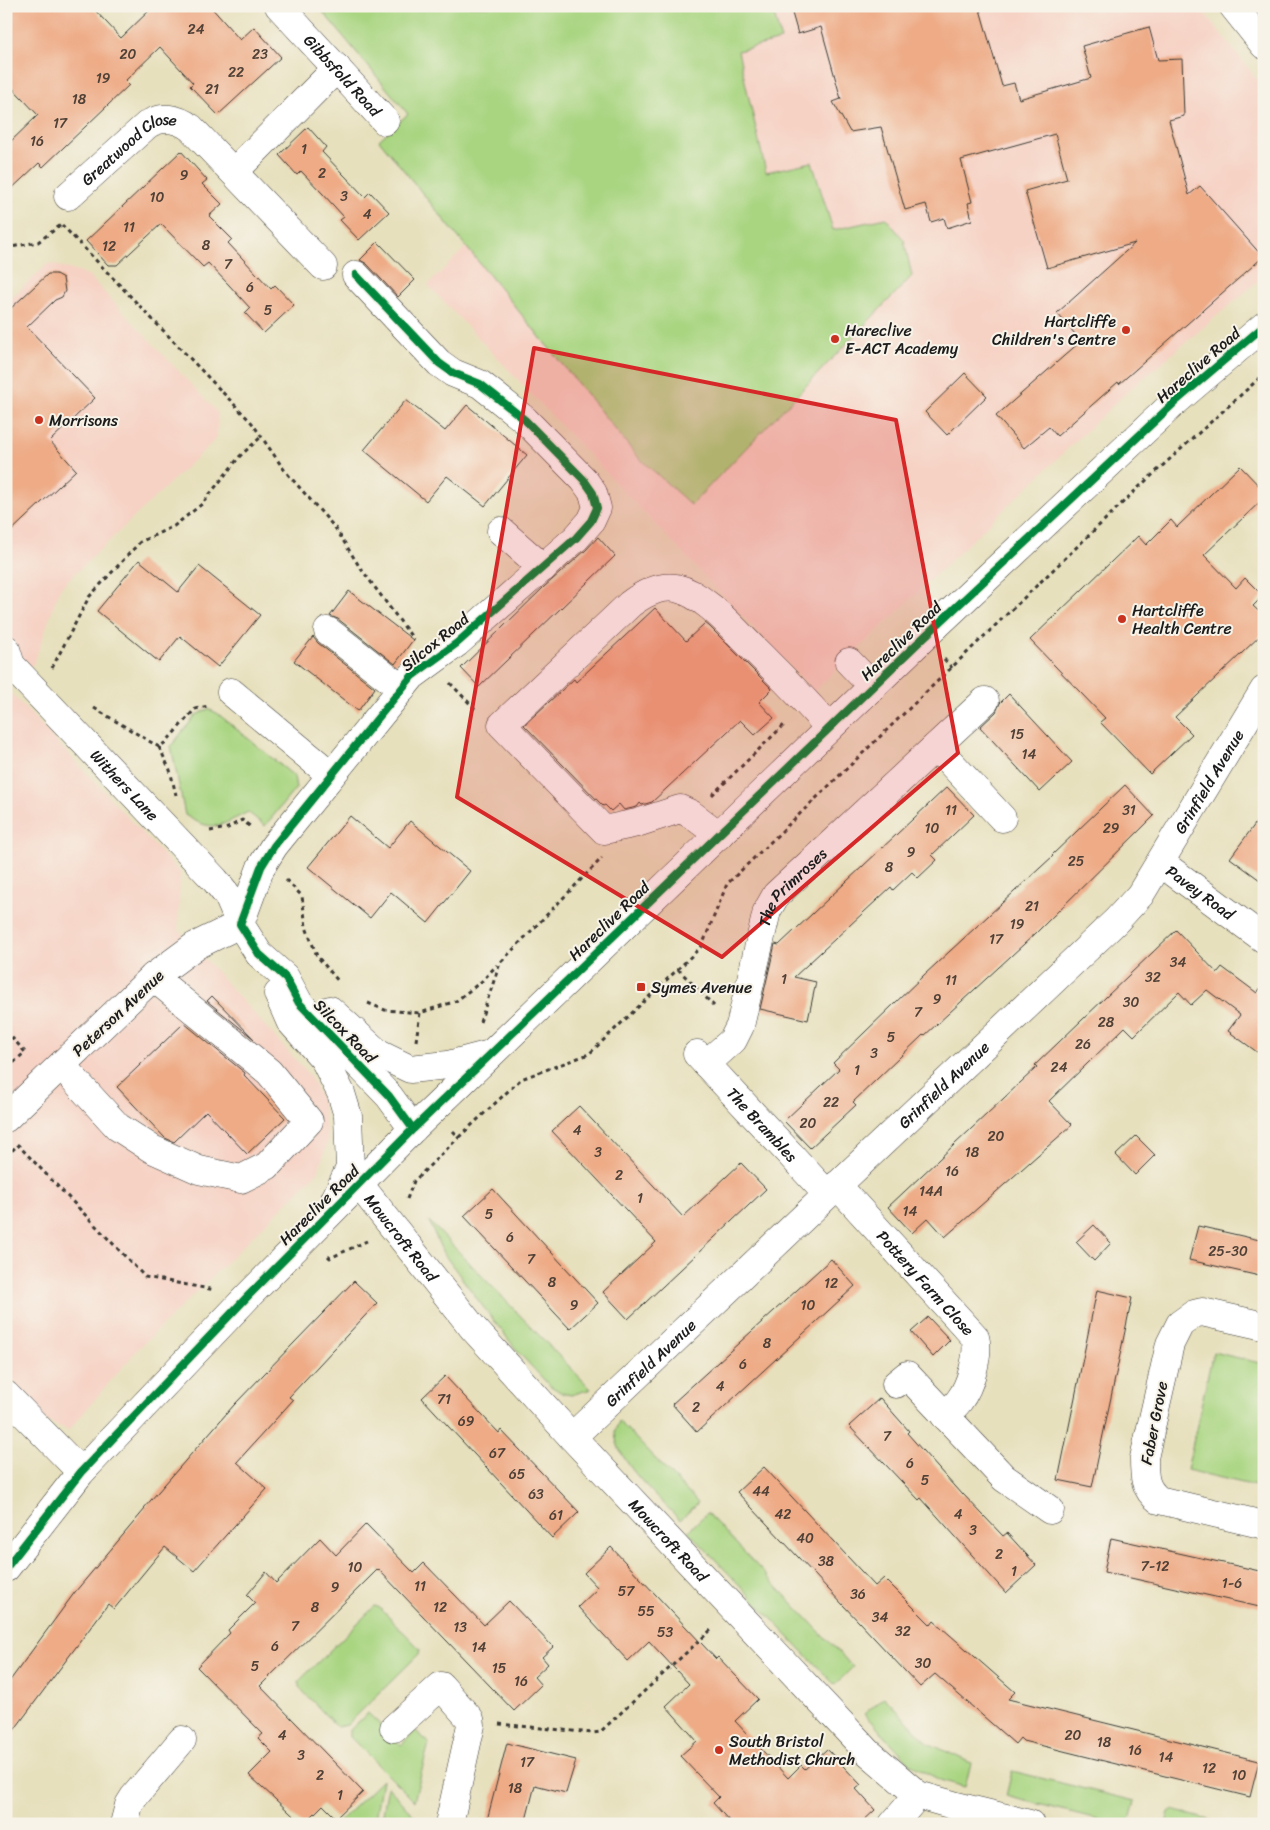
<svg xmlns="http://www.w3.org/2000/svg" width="1270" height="1830" font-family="Sriracha,sans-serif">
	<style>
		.built { fill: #f6d2c4 }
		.green { fill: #a9d581; stroke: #62784e }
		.building { fill: #eeab86 }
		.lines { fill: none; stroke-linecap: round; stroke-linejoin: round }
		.minor-casing { stroke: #3a3934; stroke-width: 29 }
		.path { stroke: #3a3934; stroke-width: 3; stroke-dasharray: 4 4; stroke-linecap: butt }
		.minor { stroke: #fff; stroke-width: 28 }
		.cycleway-casing { stroke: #f7f3e8; stroke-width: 11 }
		.cycleway { stroke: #00873e; stroke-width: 8 }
		.marked { fill: #d62828; fill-opacity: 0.2; stroke: #d62828; stroke-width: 4; stroke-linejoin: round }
		.poi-dot { fill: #c8321e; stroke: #f7f3e8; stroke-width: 2 }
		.labels { text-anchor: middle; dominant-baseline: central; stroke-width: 4; stroke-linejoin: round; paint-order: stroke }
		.number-label { font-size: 14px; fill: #504036 }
		.street-label { font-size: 16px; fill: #1c1c1c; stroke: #f7f3e8 }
		.poi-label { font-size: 16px; fill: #1c1c1c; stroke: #f7f3e8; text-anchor: start }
	</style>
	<rect width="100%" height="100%" fill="#f7f3e8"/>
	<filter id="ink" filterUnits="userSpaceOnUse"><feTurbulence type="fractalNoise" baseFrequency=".02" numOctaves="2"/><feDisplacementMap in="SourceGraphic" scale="10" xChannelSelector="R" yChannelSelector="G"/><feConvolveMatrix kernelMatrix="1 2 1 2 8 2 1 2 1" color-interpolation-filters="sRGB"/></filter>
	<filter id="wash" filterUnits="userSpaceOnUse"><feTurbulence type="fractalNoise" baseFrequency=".0096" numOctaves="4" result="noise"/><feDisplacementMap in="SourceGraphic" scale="20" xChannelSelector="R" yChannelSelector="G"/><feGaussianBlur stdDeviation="1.12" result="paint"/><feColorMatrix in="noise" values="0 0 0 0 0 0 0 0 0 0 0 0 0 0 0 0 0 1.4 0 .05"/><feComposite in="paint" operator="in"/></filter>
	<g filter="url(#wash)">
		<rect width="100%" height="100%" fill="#e7e0bd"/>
		<path class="built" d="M318,6h881l65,82v188l-138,117 -312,298 -386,-406 38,-38 -87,-107 29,-26z
			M49,263l39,12 130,138 -1,25 -157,150 -26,75 -26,27 172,183 -2,56 132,147 12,26 6,38 -10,32 -181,178 -68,80 -23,-9 -40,-39v-1081l1,1z"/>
		<path class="green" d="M318,6h454l9,34 -43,11 28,121 46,-10 21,68 53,-12 18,22 8,36 -221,229 -54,-49 -258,-316 29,-26z
			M208,709l9,4 77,63 2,12 -31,38 -17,-14c-28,14 -35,21 -63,3l-14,-69 25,-31z
			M429,1221l162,168 -20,6 -9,-2 -13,-8 -30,-32 -38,-49 -38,-51z
			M1213,1352l51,12v124l-77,-18z
			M619,1421l79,82 -18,17c-20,-21 -64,-58 -65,-88 0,-3 3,-7 4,-11z
			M707,1513l146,154 -18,18 -147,-154z
			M375,1606l5,2 40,41 -1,5 -72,71 -10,2 -38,-40v-6z
			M884,1697l44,46 43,20 -6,24 -25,-7 -28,-15 -48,-51z
			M368,1713l33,32 15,-14 13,12 -15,58 -64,-64v-7z
			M1012,1771l123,30 -6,23h-11l-112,-28z
			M382,1780l-8,44h-35v-2z
			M388,1786l33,38h-40z
			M1172,1810l51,14h-57l3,-12z"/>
		<g id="blocks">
			<path class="building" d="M6,6h85l30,32 33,-32h56l30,34 14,-13 27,30 -63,58 -28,-29 3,-3 -33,-36 -35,34 4,4 -65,62 -21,20 -4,-4 -33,31v-48l32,-31 -32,-34z
				M790,6h189l23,80 12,-3 5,16 72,-21 -9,-32 67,-19 9,33 24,-1 2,57 -15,4 20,75 11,-9 63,71 -144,127 -1,-2 -61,54 -8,-9 -25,21 -28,-32 85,-75 -24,-28 78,-70 -88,25 -22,-77 42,-12 -12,-45 -94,26 11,42 -4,1 4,17 -25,8 -3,-10 -13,4 -5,-18 -21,6 -24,-83 -31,5 -17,-30 8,-3 -20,-72 -23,7z
				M308,127l18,20 -4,5 21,22 22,23 5,-5 19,20 -30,28 -19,-20 4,-3 -21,-23 -22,-23 -4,4 -18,-20z
				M181,151l26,29 -5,4 20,20 -13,12 23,23 -4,4 43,46 4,-4 19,20 -30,28 -19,-20 5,-5 -21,-23 -21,-22 -5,4 -42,-43 -44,41h-9l-22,-24z
				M378,242l37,38 -17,17 -31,-33 -7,-4z
				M48,274h8l7,4 2,13 -3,6 -7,3 -28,27 68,71 -45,43 26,29 -70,66v-231l4,4z
				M965,373l22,23 -40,39 -22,-23z
				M406,400l39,31 22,-26 60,50 -42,51 -38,-30 -21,25 -62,-51z
				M1240,466l24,25v7l-60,57 32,33 9,-10 18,18 -10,10 11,10v16l-89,85 17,17 -42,40 -50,-52 5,-4 -75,-78 108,-104 8,9 25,-25 6,7z
				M598,537l17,19 -136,131 -18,-19 83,-81 42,-37z
				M139,560l39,32 21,-26 61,49 -42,52 -38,-31 -21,26 -62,-51z
				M349,591l64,49 -18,24 -57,-45 -8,-3z
				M655,608l31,33 19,-18 4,3 63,63 -13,13 15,16 -19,17 -15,-15 -88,82 -10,3 -2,-2 -3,4 -13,3 -5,-6 -8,7 -6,-6 -2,1 -79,-81 50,-46 2,3z
				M313,637l5,6 57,45 -17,23 -64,-50z
				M1009,694l63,68 -32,30 -60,-65 16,-15 4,-9z
				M1125,785l29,31 -118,117 -112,103 -1,-1 -70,67 3,3 -46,43 -26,-27 55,-52 -6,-6 91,-88 129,-119 -1,-1z
				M947,787l27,28 -42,40 5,5 -19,18 -6,-6 -19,18 -2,-3 -97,90 22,5 -8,38 -48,-11 15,-65 4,1z
				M1264,812v71l-34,-25z
				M350,816l38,32 22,-27 60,50 -42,52 -37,-31 -21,26 -62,-51z
				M1176,930l41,43 5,-6 35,26 7,-10v74l-36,-26 12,-16 -33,-25 -16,15 -12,-13 -45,44 -9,-9 -76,74 23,24 -127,112 -17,-19 -16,15 -24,-26 149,-140 -2,-2z
				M212,996l42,43 -47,-38z
				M184,1023l61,50 -1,2 41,43 -38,36 -41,-43 -32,31 -9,-4 -48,-51z
				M579,1106l104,111 58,-54 25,26 -138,130 -25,-27 53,-50 -104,-111z
				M1136,1136l19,19 -20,20 -19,-20z
				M493,1189l105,114 -28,26 -106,-113z
				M1094,1225l17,18 -17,18 -18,-19z
				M1198,1226l66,15v36l-75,-17z
				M831,1259l24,27 -158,146 -25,-28z
				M354,1281l23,22 -88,94 4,3 -56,62 30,27 -73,82 -29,-24 -51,62 -6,-5 -102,137v-55l69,-94 70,-83 -1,-1 90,-103z
				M1097,1290l35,8 -40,189 -34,-7z
				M928,1317l22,23 -17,17 -22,-25z
				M445,1376l54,57 2,-3 78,82 -27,26 -130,-140z
				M880,1398l29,33 -2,2 55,62 1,-1 40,42 4,-3 29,32 -30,28 -85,-95 -2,2 -70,-74z
				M764,1467l111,119 9,-8 47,47 3,-4 81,71 -7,7 251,62 -9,36 -227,-56 -3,-3 -5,6 -80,-70 -15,13 -183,-195z
				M366,1524l48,49 10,-10 60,62 25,-24 44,46 -11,10 6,7 -14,13 7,8 -27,26 -136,-142 -118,117 103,106 -27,26 -13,-13 -19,19h-2l-53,-49 23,-23 -14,-14 5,-4 -66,-67 33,-34 -2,-3 27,-27 -8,-8 19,-23 10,11 44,-45 16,17z
				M1111,1538l153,34v36l-160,-36z
				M611,1547l105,112 2,-2 40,42 -23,22 53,57 13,-13 4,4 22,-20 34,36 -5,4 19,21 -15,14h-128l-19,-21 6,-6 -39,-41 17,-15 -31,-35 23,-22 -40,-43 -21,20 -50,-54 20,-19 -14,-15z
				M507,1743l69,17 -10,33 -31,-8 -10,39h-39z"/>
		</g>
	</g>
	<g filter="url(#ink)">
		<use href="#blocks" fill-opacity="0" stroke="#3a3934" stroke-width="1"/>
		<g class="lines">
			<g class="minor-casing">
				<g id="minor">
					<path id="s1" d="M279,6l106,115"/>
					<path d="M1233,6l31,39"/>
					<path d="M234,172l103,-104"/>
					<path id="s2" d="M68,196l79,-71c15,-10 30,-7 44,3l132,138"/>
					<path d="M356,275l83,88 14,10 27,11 14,11 31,25 59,60 9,13 4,15 -6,13 -15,17 -119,105 -45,33 -138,170 -13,21 -21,57 19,30 26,23 14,26 90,93 24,33"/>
					<path d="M501,531l42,37"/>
					<path d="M328,631l74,58"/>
					<path id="s3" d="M6,649l5,16 204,215 13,16 12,28 -45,22 -42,31 -147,141"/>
					<path d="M849,662l24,25"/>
					<path d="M231,692l100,83"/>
					<path d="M936,747l66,71"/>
					<path d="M719,835l-28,-21 -11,-5 -43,14 -33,7 -102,-105 128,-121c13,-10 29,-19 46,-16 29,6 59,43 80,63 25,25 51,50 73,77"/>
					<path id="s4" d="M1161,863l103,76"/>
					<path d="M278,994l12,27 34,38 17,34 7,23 2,52 -15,31"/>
					<path d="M330,1010l49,44 31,15 38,-4 42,-11"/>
					<path id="s5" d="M697,1054l130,140"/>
					<path id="s6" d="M706,1064l27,-24 7,-14 27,-115 9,-16 209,-194"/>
					<path d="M62,1066l56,61 34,22 47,21 42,9 26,-13 42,-45 -40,-49 -116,-95"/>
					<path id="s7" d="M359,1184l114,144 99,109 296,315 50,43 35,10 77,19"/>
					<path id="s8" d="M837,1185l138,152c5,17 -5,50 -16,64 -4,5 -9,10 -14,15"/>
					<path d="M1264,1326l-62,-14 -8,2 -14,10 -10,20 -26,114c0,18 0,31 15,42l105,25"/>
					<path d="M896,1384l11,-9 97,103 46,32"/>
					<path d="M6,1395l75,77"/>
					<path id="s9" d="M572,1437l544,-516 24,-26 124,-205"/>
					<path d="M6,1568l75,-96 167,-176 165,-167 510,-491 252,-236 89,-76"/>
					<path d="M394,1728l47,-42 29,33 1,6 -22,99"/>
					<path d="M124,1824l5,-19 5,-8 48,-57"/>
					<path d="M893,1824l25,-29"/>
				</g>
			</g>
			<path class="path" d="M62,225l190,198 33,48 51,58 23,37 55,74
				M6,248l32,-6 23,-17
				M944,659l8,9
				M52,668l37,-71 51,-55 34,-16 28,-22 38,-48 22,-20
				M450,683l27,28
				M94,708l65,39 7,-5 29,-33 13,-3
				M159,747l11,23 6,25
				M712,795l74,-72
				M210,831l18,-3 14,-8 9,7
				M286,880l16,16 4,31 11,29 22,26
				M678,969l36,37
				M368,1003l17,7 35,3
				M480,1022l20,-59 102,-105
				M6,1031l19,21 -19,18
				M416,1041l4,-28 36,-12 26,-20 15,-16
				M453,1131l6,6 62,-58 68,-25 113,-108 25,-62 412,-397 125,-113
				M19,1144l-1,1 127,132 70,13
				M6,1156l11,-10
				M407,1199l7,-18 45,-44
				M328,1256l2,2 37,-17
				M499,1724l94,9 7,-1 112,-103"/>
			<use href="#minor" class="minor"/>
			<g class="cycleway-casing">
				<path id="cycleway" d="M356,275l83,88 14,10 27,11 14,11 31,25 59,60 9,13 4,15 -6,13 -15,17 -119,105 -45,33 -138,170 -13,21 -21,57 19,30 26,23 14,26 90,93 24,33
					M6,1568l75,-96 167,-176 165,-167 510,-491 252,-236 89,-76"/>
			</g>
			<use href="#cycleway" class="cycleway"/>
		</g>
	</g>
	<path class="marked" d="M534,348l362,72 62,333 -236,204 -265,-160z"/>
	<g class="poi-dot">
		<circle cx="1126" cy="330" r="5"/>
		<circle cx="835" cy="339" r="5"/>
		<circle cx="39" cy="420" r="5"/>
		<circle cx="1122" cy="619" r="5"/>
		<rect x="636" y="982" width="10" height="10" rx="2.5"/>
		<circle cx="719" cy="1750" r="5"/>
	</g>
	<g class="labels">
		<g class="number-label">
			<text x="196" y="29">24</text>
			<text x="128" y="54">20</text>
			<text x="260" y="54">23</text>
			<text x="236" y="72">22</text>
			<text x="103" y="78">19</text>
			<text x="212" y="89">21</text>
			<text x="79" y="99">18</text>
			<text x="60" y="123">17</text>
			<text x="37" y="141">16</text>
			<text x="304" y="149">1</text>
			<text x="322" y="173">2</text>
			<text x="184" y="175">9</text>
			<text x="344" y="196">3</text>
			<text x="157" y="197">10</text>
			<text x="367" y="214">4</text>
			<text x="129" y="227">11</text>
			<text x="206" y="245">8</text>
			<text x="109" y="246">12</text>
			<text x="228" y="264">7</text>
			<text x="250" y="287">6</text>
			<text x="268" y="310">5</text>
			<text x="1017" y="734">15</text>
			<text x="1029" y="754">14</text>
			<text x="951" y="810">11</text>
			<text x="1129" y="810">31</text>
			<text x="932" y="828">10</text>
			<text x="1111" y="828">29</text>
			<text x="911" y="852">9</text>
			<text x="1076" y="861">25</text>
			<text x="889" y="867">8</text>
			<text x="1032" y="906">21</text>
			<text x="1017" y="924">19</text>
			<text x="996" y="939">17</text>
			<text x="1178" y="962">34</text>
			<text x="1153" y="977">32</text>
			<text x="784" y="979">1</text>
			<text x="951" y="980">11</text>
			<text x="937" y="999">9</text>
			<text x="1131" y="1002">30</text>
			<text x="918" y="1012">7</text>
			<text x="1106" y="1022">28</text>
			<text x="891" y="1037">5</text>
			<text x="1083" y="1044">26</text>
			<text x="874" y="1053">3</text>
			<text x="1059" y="1067">24</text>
			<text x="857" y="1070">1</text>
			<text x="831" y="1102">22</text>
			<text x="808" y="1123">20</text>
			<text x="577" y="1130">4</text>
			<text x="996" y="1136">20</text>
			<text x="598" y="1152">3</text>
			<text x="972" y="1152">18</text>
			<text x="952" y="1171">16</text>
			<text x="619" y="1175">2</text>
			<text x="931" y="1191">14A</text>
			<text x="640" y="1198">1</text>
			<text x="910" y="1211">14</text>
			<text x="489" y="1214">5</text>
			<text x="510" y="1237">6</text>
			<text x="1228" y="1251">25-30</text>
			<text x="531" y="1259">7</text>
			<text x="552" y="1282">8</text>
			<text x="831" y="1283">12</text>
			<text x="574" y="1305">9</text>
			<text x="808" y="1305">10</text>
			<text x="767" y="1343">8</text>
			<text x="743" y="1364">6</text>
			<text x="720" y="1386">4</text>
			<text x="444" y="1399">71</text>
			<text x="696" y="1407">2</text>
			<text x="466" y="1421">69</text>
			<text x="887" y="1436">7</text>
			<text x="497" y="1453">67</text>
			<text x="910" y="1463">6</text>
			<text x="517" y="1474">65</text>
			<text x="925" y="1480">5</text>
			<text x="761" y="1491">44</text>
			<text x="536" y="1494">63</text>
			<text x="783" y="1514">42</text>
			<text x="958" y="1514">4</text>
			<text x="556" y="1515">61</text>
			<text x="973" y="1530">3</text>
			<text x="805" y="1538">40</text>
			<text x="999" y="1554">2</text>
			<text x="826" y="1561">38</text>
			<text x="1155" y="1566">7-12</text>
			<text x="355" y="1567">10</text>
			<text x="1014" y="1571">1</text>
			<text x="1232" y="1583">1-6</text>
			<text x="420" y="1586">11</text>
			<text x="335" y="1587">9</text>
			<text x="626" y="1591">57</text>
			<text x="858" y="1594">36</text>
			<text x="315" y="1607">8</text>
			<text x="440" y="1607">12</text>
			<text x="646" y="1611">55</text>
			<text x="880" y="1617">34</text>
			<text x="295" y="1626">7</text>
			<text x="460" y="1627">13</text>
			<text x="903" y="1631">32</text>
			<text x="665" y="1632">53</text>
			<text x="275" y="1646">6</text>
			<text x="479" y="1647">14</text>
			<text x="923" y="1663">30</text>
			<text x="255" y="1666">5</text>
			<text x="499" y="1668">15</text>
			<text x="521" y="1681">16</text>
			<text x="282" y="1735">4</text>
			<text x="1073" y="1735">20</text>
			<text x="1104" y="1742">18</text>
			<text x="1135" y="1750">16</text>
			<text x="301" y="1755">3</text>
			<text x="1166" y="1757">14</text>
			<text x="527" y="1762">17</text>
			<text x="1209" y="1768">12</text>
			<text x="320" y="1775">2</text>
			<text x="1239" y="1775">10</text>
			<text x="515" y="1788">18</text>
			<text x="340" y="1795">1</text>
		</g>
		<g class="street-label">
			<text stroke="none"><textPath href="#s1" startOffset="94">Gibbsfold Road</textPath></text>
			<text stroke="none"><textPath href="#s2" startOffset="79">Greatwood Close</textPath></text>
			<text transform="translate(1198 365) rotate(-41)">Hareclive Road</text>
			<text transform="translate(901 641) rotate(-44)">Hareclive Road</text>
			<text transform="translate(435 642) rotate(-39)">Silcox Road</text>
			<text stroke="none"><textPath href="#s9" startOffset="918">Grinfield Avenue</textPath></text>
			<text stroke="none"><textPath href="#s3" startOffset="182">Withers Lane</textPath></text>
			<text stroke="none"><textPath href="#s6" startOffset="204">The Primroses</textPath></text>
			<text stroke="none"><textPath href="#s4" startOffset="49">Pavey Road</textPath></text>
			<text transform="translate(609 921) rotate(-44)">Hareclive Road</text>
			<text transform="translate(118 1013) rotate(-43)">Peterson Avenue</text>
			<text transform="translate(345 1031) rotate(46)">Silcox Road</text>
			<text stroke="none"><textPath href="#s9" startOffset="512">Grinfield Avenue</textPath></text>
			<text stroke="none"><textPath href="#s5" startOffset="96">The Brambles</textPath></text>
			<text transform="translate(319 1205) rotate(-45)">Hareclive Road</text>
			<text stroke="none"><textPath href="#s7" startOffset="68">Mowcroft Road</textPath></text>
			<text stroke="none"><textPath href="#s8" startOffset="132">Pottery Farm Close</textPath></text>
			<text stroke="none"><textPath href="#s9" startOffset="108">Grinfield Avenue</textPath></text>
			<text transform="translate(1154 1423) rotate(-79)">Faber Grove</text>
			<text stroke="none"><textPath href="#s7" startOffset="472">Mowcroft Road</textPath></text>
		</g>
		<g class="poi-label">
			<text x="1116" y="321" text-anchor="end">Hartcliffe<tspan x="1116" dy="18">Children's Centre</tspan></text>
			<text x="845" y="330">Hareclive<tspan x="845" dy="18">E-ACT Academy</tspan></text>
			<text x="49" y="420">Morrisons</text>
			<text x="1132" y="610">Hartcliffe<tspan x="1132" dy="18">Health Centre</tspan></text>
			<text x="651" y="987">Symes Avenue</text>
			<text x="729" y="1741">South Bristol<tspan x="729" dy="18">Methodist Church</tspan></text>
		</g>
	</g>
	<rect width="1270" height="1830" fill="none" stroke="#f7f3e8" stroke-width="25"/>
</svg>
